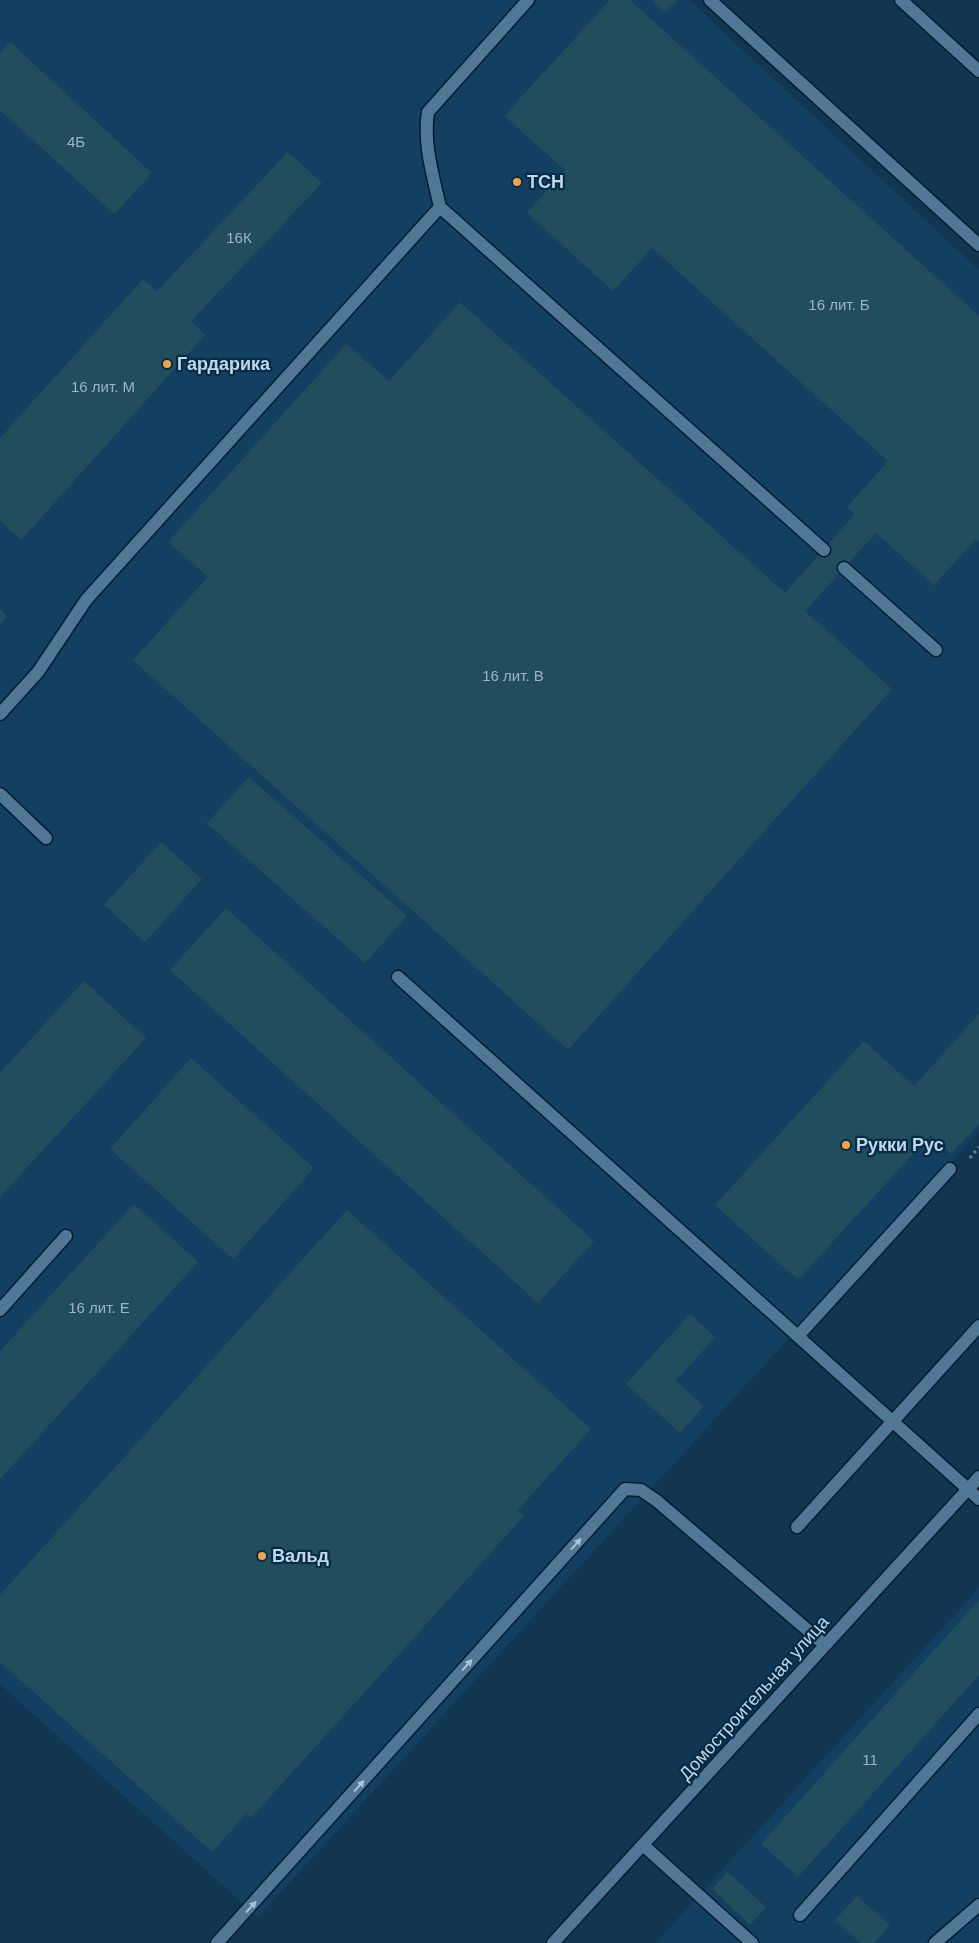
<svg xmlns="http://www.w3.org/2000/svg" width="979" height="1943" font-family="Helvetica,sans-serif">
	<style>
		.built { fill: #134061 }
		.building { fill: #224d5d }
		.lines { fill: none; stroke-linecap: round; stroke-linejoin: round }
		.lane-casing { stroke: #021d31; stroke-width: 15 }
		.street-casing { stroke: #021d31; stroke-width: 15 }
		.secondary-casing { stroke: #021d31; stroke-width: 15 }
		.path { stroke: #68859c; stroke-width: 3; stroke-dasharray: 2.5 4; stroke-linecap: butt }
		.lane { stroke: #517796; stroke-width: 12 }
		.street { stroke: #517796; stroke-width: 12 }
		.secondary { stroke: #517796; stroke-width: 12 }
		.oneway { fill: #acc4d8 }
		.poi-dot { fill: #f6a248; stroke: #052c46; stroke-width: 2 }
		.labels { text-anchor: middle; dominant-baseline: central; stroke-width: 4.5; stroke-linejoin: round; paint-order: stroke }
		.number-label { font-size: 15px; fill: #9bb4c6 }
		.poi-label { font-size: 18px; font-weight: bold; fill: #c3d7e9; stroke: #052c46; text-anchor: start }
		.street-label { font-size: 18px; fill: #c3d7e9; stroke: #052c46 }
	</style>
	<rect width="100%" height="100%" fill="#113652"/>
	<path class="built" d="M0,0h689l290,270v861l-721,786 -258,-233z
		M979,1588v355h-323l27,-30z"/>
	<path class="building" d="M610,0h20l349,316v226l-3,-3 -42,46 -58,-52 -71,78 87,78 -324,361 -435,-390 75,-83 -40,-35 178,-198 43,37 71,-79 325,291 70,-79 -8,-7 41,-46 -236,-213 -39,43 -86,-78 38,-43 -61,-54z
		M652,0h25l-12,12z
		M10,42l142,131 -38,41 -114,-104v-57z
		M288,152l34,31 -131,138 14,14 -184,205 -21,-19v-83l143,-159 14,12z
		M0,609l7,7 -7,8z
		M249,777l158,139 -42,47 -158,-140z
		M161,842l41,37 -57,63 -41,-37z
		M226,908l368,333 -56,62 -368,-333z
		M84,981l62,57 -146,159v-124z
		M979,1014v110l-28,30 -21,-19 -132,145 -83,-75 149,-164 50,45z
		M191,1058l123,110 -81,91 -123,-110z
		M134,1204l64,58 -198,217v-128z
		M347,1210l244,219 -74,82 7,5 -273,302 -5,-4 -34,38 -212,-190v-67z
		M690,1314l25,23 -39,44 28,25 -24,27 -54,-49z
		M979,1600v75l-181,202 -37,-33z
		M728,1872l38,35 -16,18 -38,-36z
		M857,1896l33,29 -16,18h-13l-26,-23z"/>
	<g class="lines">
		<g class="lane-casing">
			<path id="lane" d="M528,0l-100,112c-5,32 5,63 12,95l384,343
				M710,0l269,245
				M844,568l92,82
				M0,714l38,-42 48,-72 354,-393
				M0,794l46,44
				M398,977l581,522
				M0,1310l66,-74
				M798,1336l152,-167
				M797,1527l182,-201
				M643,1845l109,98
				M800,1915l179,-201
				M217,1943l408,-454 16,1 16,11 168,144
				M935,1943l44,-38"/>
		</g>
		<g class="street-casing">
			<path id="street" d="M901,0l78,71"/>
		</g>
		<g class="secondary-casing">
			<path id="secondary" d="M553,1943l426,-466"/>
		</g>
		<path class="path" d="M970,1158l9,-11"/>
		<use href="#lane" class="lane"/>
		<use href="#street" class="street"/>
		<use href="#secondary" class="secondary"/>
	</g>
	<defs><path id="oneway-solid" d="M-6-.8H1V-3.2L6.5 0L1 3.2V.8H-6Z" transform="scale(1.25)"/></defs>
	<g class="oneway">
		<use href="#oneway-solid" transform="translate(576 1544) rotate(-48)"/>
		<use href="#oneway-solid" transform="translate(467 1665) rotate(-48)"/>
		<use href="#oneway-solid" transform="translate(359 1786) rotate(-48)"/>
		<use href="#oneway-solid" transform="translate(251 1907) rotate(-47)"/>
	</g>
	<g class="poi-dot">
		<circle cx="517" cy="182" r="5"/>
		<circle cx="167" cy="364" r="5"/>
		<circle cx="846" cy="1145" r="5"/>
		<circle cx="262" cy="1556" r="5"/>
	</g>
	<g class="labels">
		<g class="number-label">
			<text x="76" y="141">4Б</text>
			<text x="239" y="237">16К</text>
			<text x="839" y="304">16 лит. Б</text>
			<text x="103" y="386">16 лит. М</text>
			<text x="513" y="675">16 лит. В</text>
			<text x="99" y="1307">16 лит. Е</text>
			<text x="870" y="1759">11</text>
		</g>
		<g class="poi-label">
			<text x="527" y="182">ТСН</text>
			<text x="177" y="364">Гардарика</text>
			<text x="856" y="1145">Рукки Рус</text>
			<text x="272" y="1556">Вальд</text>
		</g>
		<g class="street-label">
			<text transform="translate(754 1698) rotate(-48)">Домостроительная улица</text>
		</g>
	</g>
</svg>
